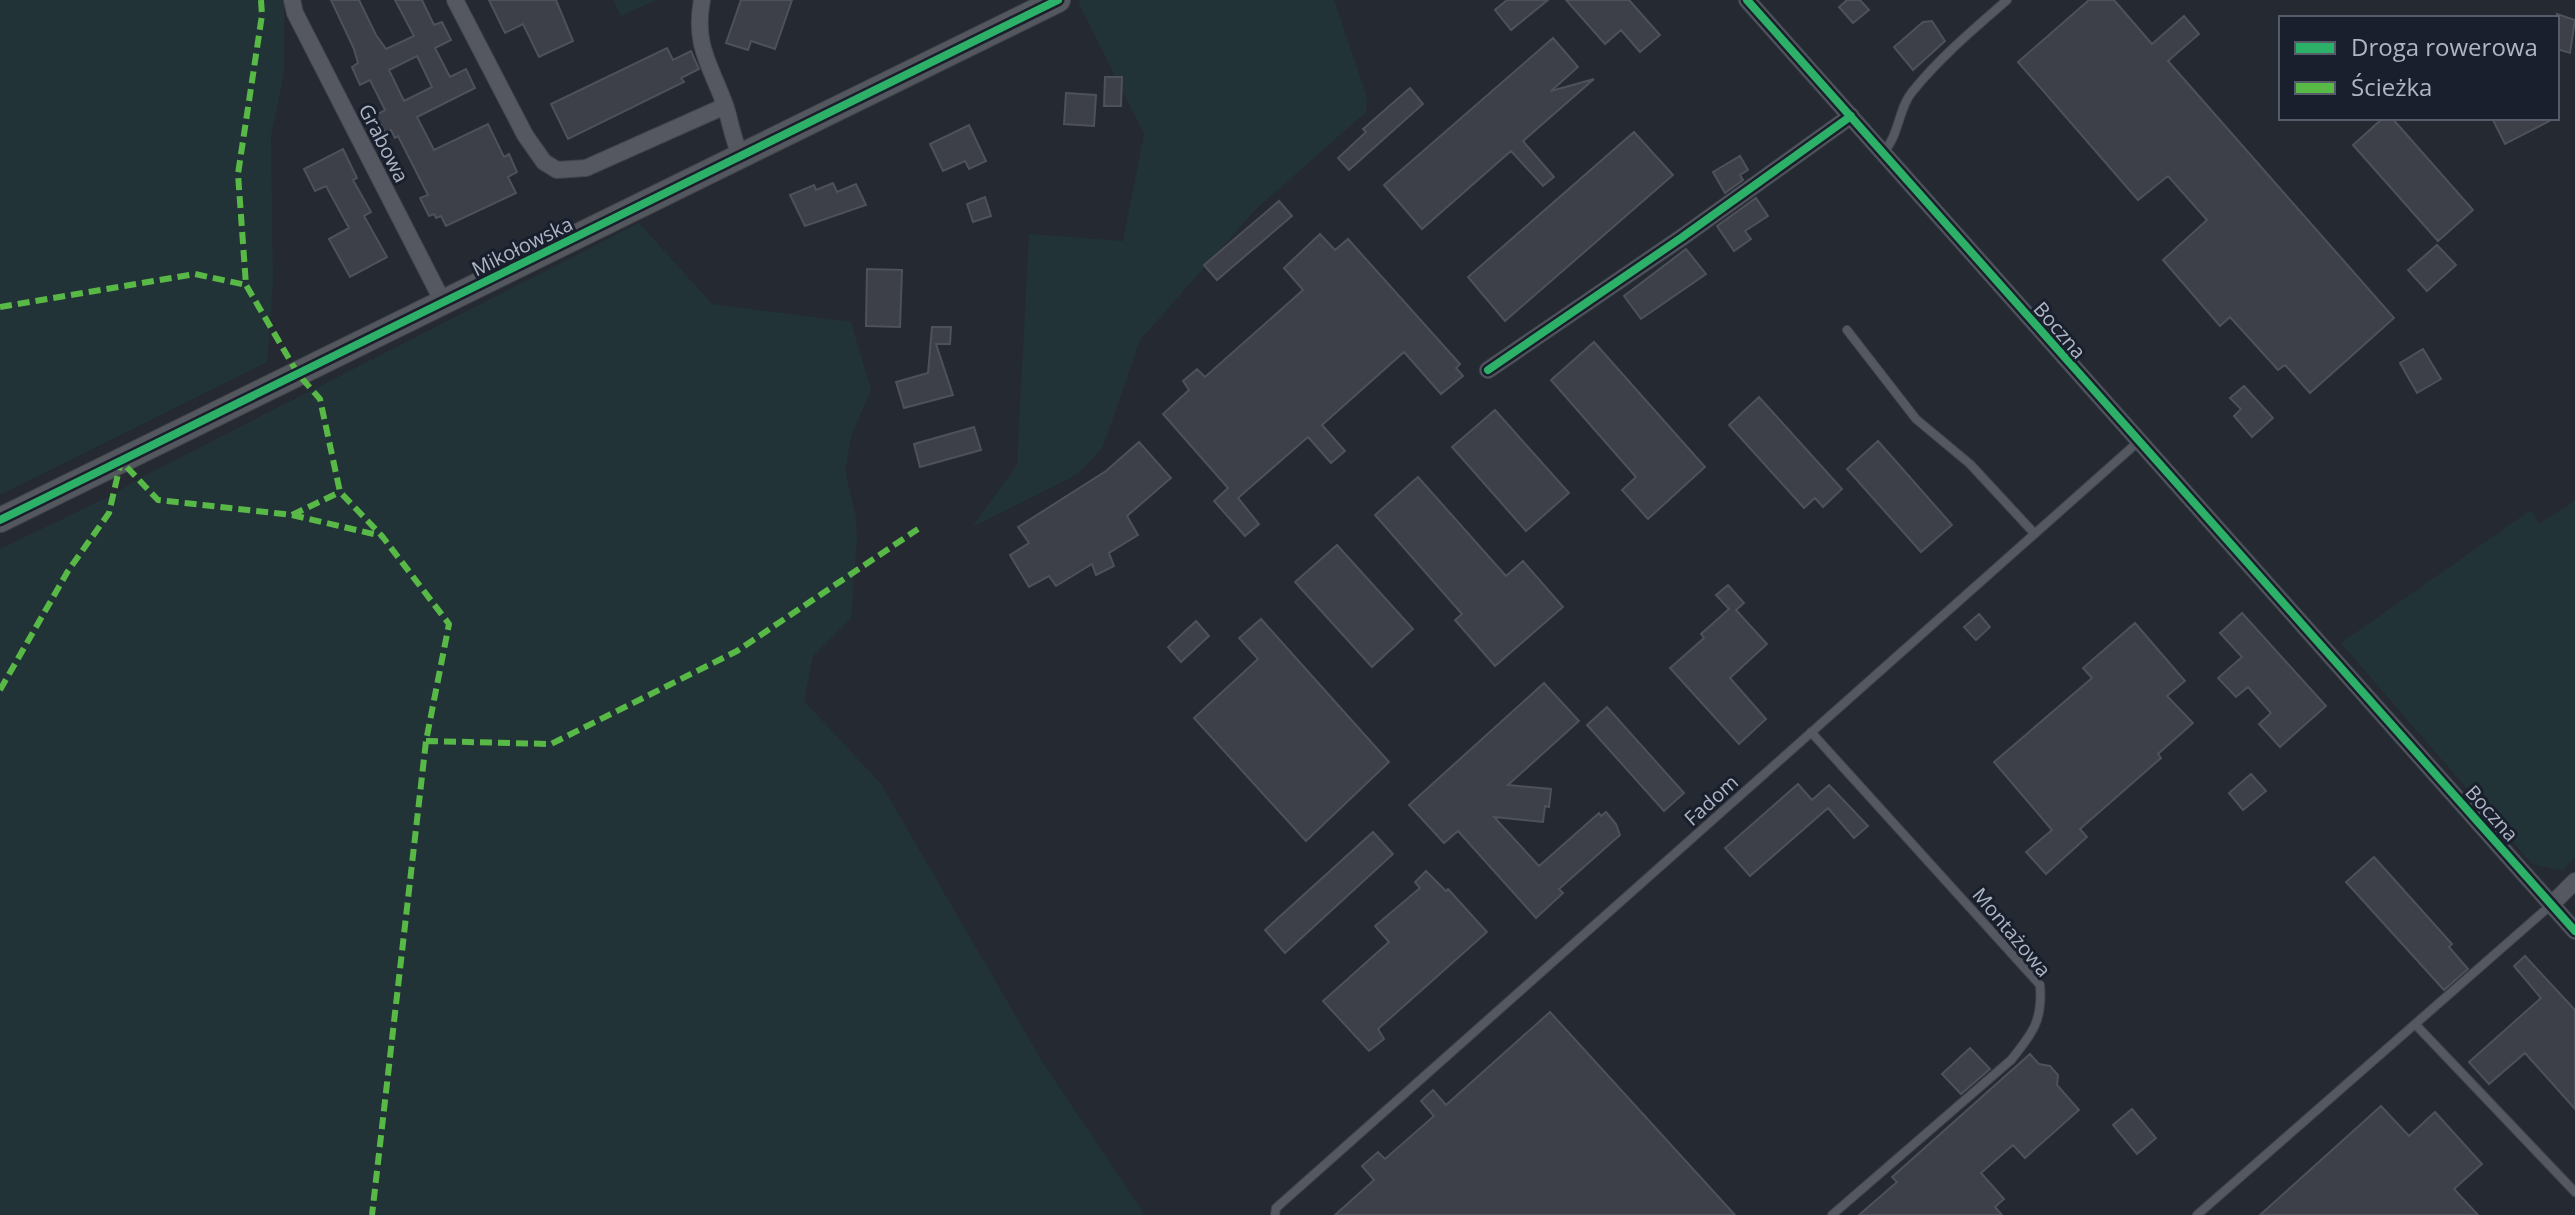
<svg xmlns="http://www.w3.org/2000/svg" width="2575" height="1215" font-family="'Open Sans',sans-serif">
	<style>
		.green { fill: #223337 }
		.building { fill: #3d4048; stroke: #4d515a; stroke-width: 2; fill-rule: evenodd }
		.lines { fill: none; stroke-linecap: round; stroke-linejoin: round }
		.lane-casing { stroke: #41444b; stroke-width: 10 }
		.street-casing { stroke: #41444b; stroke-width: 18 }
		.secondary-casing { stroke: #41444b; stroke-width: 26 }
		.lane { stroke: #555860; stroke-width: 8 }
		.street { stroke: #555860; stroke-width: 16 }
		.secondary { stroke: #54575e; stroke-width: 24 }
		.quiet { stroke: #58b947; stroke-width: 6; stroke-dasharray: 12 6; stroke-linecap: butt }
		.cycleway-casing { stroke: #191f2c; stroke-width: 13 }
		.cycleway { stroke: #2db169; stroke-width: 8 }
		.labels { text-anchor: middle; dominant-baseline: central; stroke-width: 6; stroke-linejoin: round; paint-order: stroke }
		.street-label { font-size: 20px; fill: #aeb5c4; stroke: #191f2c }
	</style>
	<rect width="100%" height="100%" fill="#252932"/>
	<path class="green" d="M0,0h284v73l-13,63 2,147 -6,79 -267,133z
		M613,0h43l-35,16z
		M1082,0h252l33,97 -1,15 -111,98 -115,130 -37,107 -25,27 -106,53 45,-62 12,-231 94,7 21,-107 -66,-132z
		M639,223l73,81 139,18 20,68 -19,44 -7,36 11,47 1,22 -6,79 -38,38 -9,45 77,83 162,279 102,152h-1145v-666l114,-55 24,-15z
		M2575,501v357l-12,13 -31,-7 -191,-221 190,-133 8,14z"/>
	<path class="building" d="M331,0h28l17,35 10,14 28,-13 -19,-36h27l12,25 8,-3 9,18 -16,8 15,29 16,-8 9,19 -58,29 17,33 54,-26 16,33 5,-3 8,18 -9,5 8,16 -70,33 -5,-10 -5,2 -2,-4 -5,2 -9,-18 8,-3 -30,-59 -3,2 -4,-8 -6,3 -9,-18 9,-5 -15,-30 -10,5 -8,-18 6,-4 -4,-14zM417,56l15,31 -28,14 -15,-31z
		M489,0h67l17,41 -34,16 -16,-33 -18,9z
		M741,0h51l-17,49 -24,-8 -3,9 -22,-7z
		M1507,0h41l-37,30 -16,-20z
		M1566,0h63l31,35 -20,17 -19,-22 -16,14z
		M1847,0h13l9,10 -16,13 -14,-16z
		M2089,0h25l38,44 32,-28 15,18 -31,27 226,257 -84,75 -25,-28 -7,5 -48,-53 -10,9 -57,-66 44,-40 -39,-44 -30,24 -120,-138z
		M2557,14l18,6 -5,33 -13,-4z
		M1932,21l13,20 -32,29 -19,-23 29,-25z
		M1553,38l25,29 -27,24 43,-12 -71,62 31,36 -11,9 -32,-35 -89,78 -38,-44z
		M667,48l6,12 18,-9 8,18 -18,9 3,4 -116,57 -17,-35z
		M1105,77h17l-1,29h-17z
		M1410,88l13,16 -74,66 -11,-12 28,-26 -3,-3z
		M1066,93l30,2 -2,31 -30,-2z
		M2383,118h9l81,92 -35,31 -85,-96z
		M2492,118h63l-50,26z
		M969,125l17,36 -17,8 -4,-8 -22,10 -13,-27z
		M1634,132l39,43 -168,146 -37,-44z
		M343,149l14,29 -4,2 18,32 -7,4 23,41 -37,20 -21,-38 20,-11 -23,-42 -11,5 -11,-22z
		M1740,156l8,14 -8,5 3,5 -18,13 -12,-21z
		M833,183l4,9 19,-8 10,21 -61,21 -15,-31 24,-10 2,5z
		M985,197l6,19 -18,6 -6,-18z
		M1756,198l12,18 -23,15 6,8 -17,12 -17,-25z
		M1279,201l13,15 -75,64 -13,-15z
		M1320,234l15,16 13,-11 112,125 -4,4 7,8 -22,18 -37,-42 -82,73 23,26 -14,12 -23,-26 -70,61 21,26 -14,12 -31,-35 14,-13 -65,-74 26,-24 -6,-9 14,-12 8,8 98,-87 -19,-22z
		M2437,245l19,20 -29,26 -19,-21z
		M1686,249l20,25 -65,45 -17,-23z
		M867,269l35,1 -2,57 -34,-1z
		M932,327h19l-1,17h-14l17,51 -49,13 -8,-26 32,-9z
		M1594,342l111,125 -57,52 -26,-29 14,-13 -85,-97z
		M2423,349l18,30 -24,14 -17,-30z
		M2244,386l29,32 -21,19 -18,-21 7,-7 -11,-11z
		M1759,397l83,92 -19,18 -8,-9 -11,10 -75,-83z
		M1495,410l74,83 -43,38 -74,-84z
		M974,427l7,23 -61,17 -6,-23z
		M1878,441l74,84 -31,27 -74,-83z
		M1139,442l32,36 -44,38 11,19 -29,18 5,13 -18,9 -4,-11 -36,22 -7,-10 -20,11 -19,-32 19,-12 -11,-16 88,-56z
		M1418,477l88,99 17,-15 40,46 -68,59 -40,-46 7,-6 -87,-99z
		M1337,545l76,84 -41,38 -77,-85z
		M1728,585l16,18 -8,7 31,34 -37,34 36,41 -27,25 -69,-76 34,-30 -3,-4 28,-25 -13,-14z
		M2242,613l84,93 -46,41 -21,-23 12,-11 -23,-26 -12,10 -18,-19 24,-21 -22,-24z
		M1979,614l11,13 -14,13 -12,-13z
		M1261,619l128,143 -83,79 -112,-123 64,-59 -19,-21z
		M1196,621l13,15 -28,26 -13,-15z
		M2135,623l50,58 -18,15 26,27 -35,31 3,4 -81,71 7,8 -41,37 -20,-22 26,-22 -58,-68 98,-84 -9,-10z
		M1544,683l35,38 -71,64 43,4 -2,18 -4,-1 -2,16 -49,-5 45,49 60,-53 2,3 5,-4 10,12 4,11 -61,54 4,4 -27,25 -78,-87 -14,12 -35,-38z
		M1607,707l77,86 -20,18 -77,-86z
		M2251,774l15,17 -23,19 -14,-17z
		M1798,784l14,16 17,-15 39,41 -14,12 -26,-30 -78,68 -25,-28z
		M1373,832l20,22 -108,99 -20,-23z
		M2374,857l78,87 -3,3 19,22 -24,21 -98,-108z
		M1426,871l20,20 2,-2 39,43 -109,97 6,10 -15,12 -46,-50 66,-59 -14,-16 45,-38 -5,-6z
		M2525,956l50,54v99l-50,-56 -36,31 -20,-22 72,-64 -27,-32z
		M1550,1012l185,203h-400l39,-35 -12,-14 16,-14 7,7 49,-43 -13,-15 12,-11 13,15z
		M1970,1048l20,21 -29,25 -19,-20z
		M2030,1054l9,10 11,2 8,9 -1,10 22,25 -54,48 -12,-13 -32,28 23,26 -9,8 7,8h-143l38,-33 -5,-5z
		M2381,1106l28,30 26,-24 47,52 -28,25 24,26h-218z
		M2132,1109l24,29 -19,16 -24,-29z"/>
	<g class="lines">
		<g class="lane-casing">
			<path id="lane" d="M1883,153c17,-19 15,-44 29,-61 28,-35 62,-63 95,-92
				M1847,330l69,89 54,45 64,69
				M1811,732l229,253c3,36 -8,49 -29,75l-179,155
				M2415,1024l160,168
				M1275,1215l1,-7 862,-766
				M2197,1215l354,-310"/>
		</g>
		<g class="street-casing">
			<path id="street" d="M292,0l3,13 148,289
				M455,0l70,135 19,27 13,8 29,-2 139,-62
				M702,0c-9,47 10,67 24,108 5,16 7,33 15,48
				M1747,0l828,931
				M1488,370l193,-132 170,-122
				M2552,904l23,-23"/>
		</g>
		<g class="secondary-casing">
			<path id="secondary" d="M0,520l1058,-520"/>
		</g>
		<use href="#lane" class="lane"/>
		<use href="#street" class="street"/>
		<use href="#secondary" class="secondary"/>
		<path class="quiet" d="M261,0l1,15 -24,159 8,111 52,89 22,25 20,93 42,44 67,88 -23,117 -54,474
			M0,307l195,-33 51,11
			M292,515l48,-23
			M0,690l68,-119 41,-58 12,-52 37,39 134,15 90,21
			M426,741l125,3 186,-93 181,-122"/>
		<g class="cycleway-casing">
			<path id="cycleway" d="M1747,0l828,931
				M1488,370l193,-132 170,-122
				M0,520l1058,-520"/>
		</g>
		<use href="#cycleway" class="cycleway"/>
	</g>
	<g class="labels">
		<g class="street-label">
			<text transform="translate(384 143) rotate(63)">Grabowa</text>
			<text transform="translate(522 246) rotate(-26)">Mikołowska</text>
			<text transform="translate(2060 330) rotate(49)">Boczna</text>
			<text transform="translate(1711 800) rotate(-42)">Fadom</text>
			<text transform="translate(2492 813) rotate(48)">Boczna</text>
			<text transform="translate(2012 932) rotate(50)">Montażowa</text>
		</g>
	</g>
	<rect x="2279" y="16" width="280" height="104" fill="#191f2c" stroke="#555b69" stroke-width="2"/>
	<rect x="2295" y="42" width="40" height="12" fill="#2db169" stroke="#555b69" stroke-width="2"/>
	<text x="2351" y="56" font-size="24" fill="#aeb5c4">Droga rowerowa</text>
	<rect x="2295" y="82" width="40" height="12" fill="#58b947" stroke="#555b69" stroke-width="2"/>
	<text x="2351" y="96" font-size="24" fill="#aeb5c4">Ścieżka</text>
</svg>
